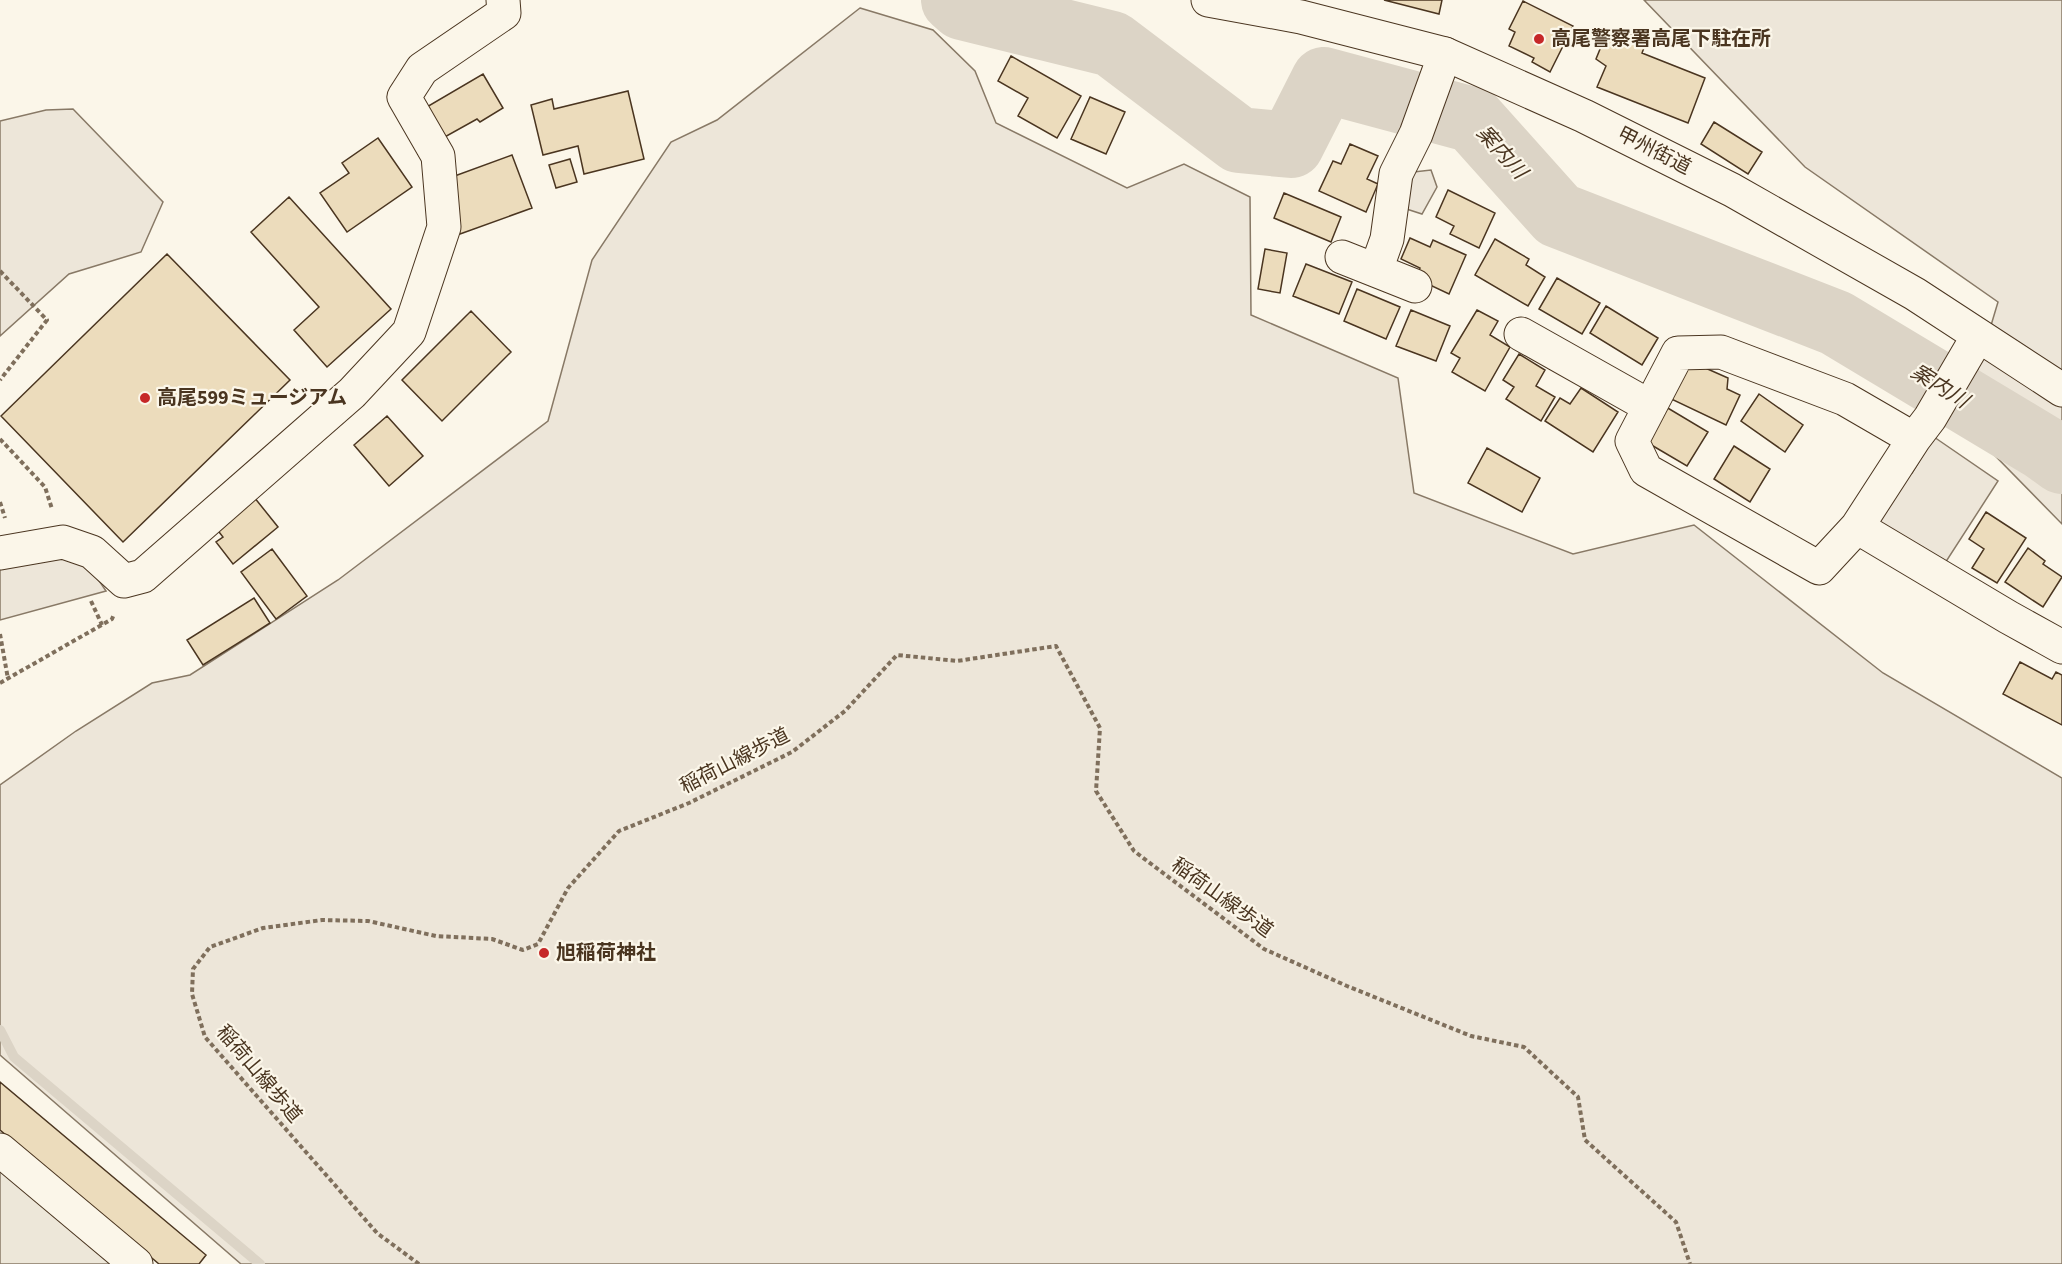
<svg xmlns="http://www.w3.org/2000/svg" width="2062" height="1264" font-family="'Source Sans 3','Noto Sans JP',sans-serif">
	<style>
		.green { fill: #ede6d9; stroke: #887966; stroke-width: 1.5 }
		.parking { fill: #ede7d9; stroke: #887966; stroke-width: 1.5 }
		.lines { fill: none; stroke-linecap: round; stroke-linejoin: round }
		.stream { stroke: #dcd4c6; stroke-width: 10 }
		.river { stroke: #dcd4c6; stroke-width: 66 }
		.building { fill: #ecdcbc; stroke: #4a3520; stroke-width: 1.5 }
		.minor-casing { stroke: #4a3520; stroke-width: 35 }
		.highway-casing { stroke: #4a3520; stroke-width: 35 }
		.path { stroke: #7f6f5c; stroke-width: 4; stroke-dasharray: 4.5 3; stroke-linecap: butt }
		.minor { stroke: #fbf6e9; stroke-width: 33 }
		.highway { stroke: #fbf6e9; stroke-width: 33 }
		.poi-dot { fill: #c62828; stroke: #fbf6e9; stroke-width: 2 }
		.labels { text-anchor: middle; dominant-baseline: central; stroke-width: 4.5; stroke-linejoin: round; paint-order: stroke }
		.poi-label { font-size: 20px; font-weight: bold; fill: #4a3520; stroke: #fbf6e9; text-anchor: start }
		.street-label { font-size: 20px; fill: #4a3520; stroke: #fbf6e9 }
		.water-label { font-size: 21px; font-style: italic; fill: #4a3520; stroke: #fbf6e9 }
	</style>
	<rect width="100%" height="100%" fill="#fbf6e9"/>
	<path class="green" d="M1644,0h418v524l-100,-102 36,-120 -193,-135z
		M860,8l73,22 42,41 21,52 131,65 57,-24 66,33 1,118 147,63 16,115 159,61 121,-29 189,148 179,105v486h-1821l-241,-209v-270l76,-54 76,-48 38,-8 148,-95 210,-159 44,-161 79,-118 46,-22z
		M73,109l90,93 -22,50 -72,22 -69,62v-215l46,-11z
		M1431,170l6,17 -15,27 -31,-10 5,-30z
		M1934,437l64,44 -60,93 -81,-47 40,-61 15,7z
		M63,553c22,10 30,18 43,38l-106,29v-57z"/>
	<path class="parking" d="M0,1150l136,114h-136z"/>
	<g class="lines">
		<path class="stream" d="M0,1030l14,27 246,207"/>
		<path class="river" d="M954,0l8,7 150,37 127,96 52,5 33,-65 149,40 85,95 278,108 208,125 18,13"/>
	</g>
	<path class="building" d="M1384,0h58l-3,14z
		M1523,1l50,25 -23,46 -18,-10 2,-4 -25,-12 6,-14 -6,-3z
		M1622,31l25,9 -5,13 63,25 -17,45 -91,-36 9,-21 -10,-7 11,-27 13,5z
		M1011,56l70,40 -24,42 -39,-22 10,-18 -30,-17z
		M483,74l20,34 -23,14 -3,-3 -34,19 -18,-30z
		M628,91l16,68 -60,15 -6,-28 -35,9 -12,-50 21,-6 2,10z
		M1090,97l35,15 -19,42 -35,-15z
		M1714,122l48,30 -14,22 -47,-30z
		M378,138l34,49 -65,45 -27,-39 29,-20 -7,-10z
		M1350,144l28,12 -11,23 11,5 -12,28 -47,-21 14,-30 8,3z
		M512,155l20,53 -72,26 -19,-53z
		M570,159l7,23 -21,6 -7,-23z
		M1448,190l47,23 -16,35 -29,-14 4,-8 -18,-9z
		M1284,193l57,24 -10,25 -57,-24z
		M289,197l102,112 -64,58 -33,-37 25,-23 -68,-75z
		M1410,238l20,9 3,-7 33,15 -17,39 -34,-16 5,-10 -19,-9z
		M1495,239l34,20 -3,6 19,12 -17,29 -53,-31z
		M1265,249l22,4 -7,40 -22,-4z
		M167,254l123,126 -167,162 -122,-126z
		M1306,264l46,18 -13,32 -46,-18z
		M1557,278l43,25 -18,31 -43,-25z
		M1357,289l43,18 -14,32 -42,-18z
		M1606,306l52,32 -16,27 -52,-32z
		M1411,310l39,16 -14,35 -40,-15z
		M1477,310l21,11 -8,14 20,12 -25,44 -33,-19 8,-14 -9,-5z
		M471,311l40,41 -69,69 -40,-41z
		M1519,354l26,16 -9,16 19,11 -14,24 -35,-22 8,-12 -11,-7z
		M1685,359l43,19 -1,11 13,6 -14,30 -59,-28z
		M1581,388l37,24 -25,40 -48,-31 15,-23 10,6z
		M1759,394l44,31 -18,27 -44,-31z
		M1656,401l52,31 -21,34 -39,-23z
		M387,416l36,40 -34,30 -35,-41z
		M1734,446l36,23 -20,33 -36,-23z
		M1487,448l53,30 -18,34 -54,-29z
		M254,497l24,30 -45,37 -17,-22 7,-5 -7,-9z
		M1986,512l40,26 -29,45 -25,-15 12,-19 -15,-10z
		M2028,548l17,13 -2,3 19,13 -19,30 -38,-25z
		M272,549l35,47 -31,23 -35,-47z
		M254,598l16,25 -67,42 -16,-25z
		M2020,662l32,17 4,-7 6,3v50l-59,-31z
		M0,1082l206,173 -7,9h-40l-159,-134z"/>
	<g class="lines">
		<g class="minor-casing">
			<path id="minor" d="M1342,257l73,29
				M1376,270l11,-31 9,-65 20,-40 29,-80
				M1521,334l128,72
				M1914,439l16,-21 48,-82
				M1857,527l57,-88 -69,-40 -124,-47 -43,1 -46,88 14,29 173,98 38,-41 151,90 54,30
				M0,553l63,-11 29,10 32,29 19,-5 209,-183 57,-61 35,-105 -6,-71 -34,-59 18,-28 82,-56 -1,-13
				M0,1150l136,114"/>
		</g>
		<g class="highway-casing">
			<path id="highway" d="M1208,0l93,17 144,37 139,62 148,74 183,104 147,96"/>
		</g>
		<path class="path" d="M0,271l47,49 -47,60
			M0,439l45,48 7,22
			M0,502l5,16
			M91,601l11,24
			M0,634l8,45
			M0,683l112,-64 2,-5
			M419,1264l-42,-31 -172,-196 -13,-43 1,-25 17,-22 53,-19 59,-8 46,1 68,15 56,3 31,11 15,-6 30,-56 51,-57 70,-28 103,-51 53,-41 52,-56 60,6 99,-15 44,82 -4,63 38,60 130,98 83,37 124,50 53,11 54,50 7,43 91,82 14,42"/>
		<use href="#minor" class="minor"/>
		<use href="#highway" class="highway"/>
	</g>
	<g class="poi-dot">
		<circle cx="1539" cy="39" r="6"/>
		<circle cx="145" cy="398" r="6"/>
		<circle cx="544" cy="953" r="6"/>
	</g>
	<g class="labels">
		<g class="poi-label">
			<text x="1551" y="39">高尾警察署高尾下駐在所</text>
			<text x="157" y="398">高尾599ミュージアム</text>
			<text x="556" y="953">旭稲荷神社</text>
		</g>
		<g class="street-label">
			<text transform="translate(1654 151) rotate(27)">甲州街道</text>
			<text transform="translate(735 761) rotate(-27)">稲荷山線歩道</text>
			<text transform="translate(1222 898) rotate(36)">稲荷山線歩道</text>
			<text transform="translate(259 1074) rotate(50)">稲荷山線歩道</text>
		</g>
		<g class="water-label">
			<text transform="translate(1502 152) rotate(48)">案内川</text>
			<text transform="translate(1940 386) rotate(32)">案内川</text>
		</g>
	</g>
</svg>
